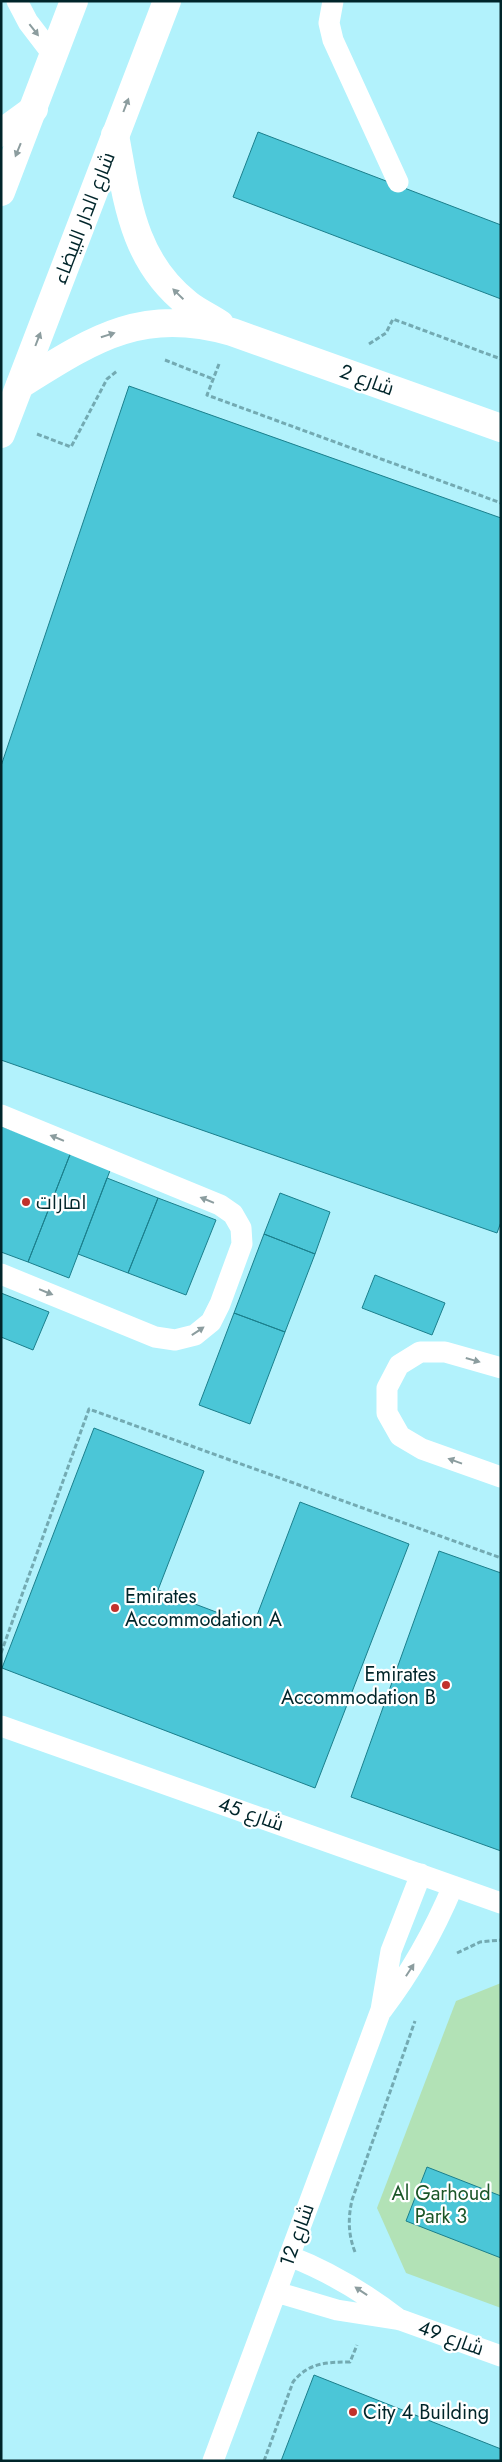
<svg xmlns="http://www.w3.org/2000/svg" width="502" height="2462" font-family="Jost,Cairo,sans-serif">
	<style>
		.green { fill: #b2e2b6 }
		.building { fill: #4bc6d7; stroke: #1b7f8c }
		.lines { fill: none; stroke-linecap: round; stroke-linejoin: round }
		.path { stroke: #73aab2; stroke-width: 3; stroke-dasharray: 5 2.5; stroke-linecap: butt }
		.lane { stroke: #fff; stroke-width: 21 }
		.street { stroke: #fff; stroke-width: 28 }
		.secondary { stroke: #fff; stroke-width: 28 }
		.primary { stroke: #fff; stroke-width: 28 }
		.oneway { fill: #8c9d9f }
		.poi-dot { fill: #c1322c; stroke: #fff; stroke-width: 2 }
		.labels { text-anchor: middle; dominant-baseline: central; stroke-width: 4.5; stroke-linejoin: round; paint-order: stroke }
		.street-label { font-size: 20px; fill: #00252a; stroke: #fff }
		.poi-label { font-size: 20px; fill: #00252a; stroke: #fff; text-anchor: start }
		.park-label { font-size: 20px; fill: #1a5527; stroke: #fff }
	</style>
	<rect width="100%" height="100%" fill="#b2f2fc"/>
	<path class="green" d="M501,1983v325l-95,-35 -29,-65 79,-207z"/>
	<path class="building" d="M258,132l243,93v74l-268,-102z
		M129,386l372,132v704l-4,11 -496,-173v-294z
		M1,1126l70,26 -43,110 -27,-10z
		M71,1152l40,16 -42,110 -41,-16z
		M107,1178l51,20 -30,75 -50,-19z
		M280,1193l50,19 -15,42 -51,-20z
		M158,1198l58,22 -30,75 -58,-22z
		M264,1234l51,20 -30,78 -51,-19z
		M375,1275l70,28 -13,32 -70,-27z
		M1,1293l48,19 -16,38 -32,-13z
		M234,1313l51,19 -35,92 -51,-19z
		M94,1428l110,43 -46,119 95,36 47,-124 109,42 -94,244 -313,-120z
		M439,1551l62,22v278l-150,-54z
		M427,2167l74,29v62l-95,-37z
		M314,2375l187,74v12h-220z"/>
	<g class="lines">
		<path class="path" d="M369,344l17,-11 7,-14 108,40
			M165,360l48,19
			M219,364l-12,31 294,108
			M37,434l34,13 36,-68 10,-8
			M1,1653l88,-244 412,149
			M457,1953l23,-11 21,-2
			M355,2252c-7,-18 -7,-34 -3,-52l63,-179
			M264,2461l29,-79c15,-19 33,-20 57,-20l7,-17"/>
		<path class="lane" d="M17,1l11,21 26,34
			M333,1l-4,22 4,17 65,142
			M1,1115l219,90 13,9 8,14 1,16 -22,60 -9,18 -16,13 -20,5 -20,-3 -154,-63
			M501,1368l-56,-16h-25l-21,13 -12,23v25l13,23 22,13 79,28
			M1,1726l500,177
			M382,2010c30,-39 52,-79 71,-124
			M289,2256c42,16 76,37 111,64
			M276,2292l61,18 64,10 100,36
			M213,2461l168,-451 10,-59 30,-77"/>
		<path class="street" d="M1,133l33,-24"/>
		<path class="secondary" d="M115,135c12,64 17,125 73,169 10,8 22,13 32,20
			M20,385c75,-47 121,-78 212,-53l269,96"/>
		<path class="primary" d="M1,192l73,-191
			M1,434l166,-433"/>
	</g>
	<defs><path id="oneway-solid" d="M-6-.8H1V-3.2L6.5 0L1 3.2V.8H-6Z" transform="scale(1.25)"/></defs>
	<g class="oneway">
		<use href="#oneway-solid" transform="translate(34 30) rotate(52)"/>
		<use href="#oneway-solid" transform="translate(126 105) rotate(-69)"/>
		<use href="#oneway-solid" transform="translate(18 150) rotate(112)"/>
		<use href="#oneway-solid" transform="translate(178 294) rotate(-136)"/>
		<use href="#oneway-solid" transform="translate(108 335) rotate(-18)"/>
		<use href="#oneway-solid" transform="translate(38 339) rotate(-69)"/>
		<use href="#oneway-solid" transform="translate(57 1138) rotate(-158)"/>
		<use href="#oneway-solid" transform="translate(207 1200) rotate(-158)"/>
		<use href="#oneway-solid" transform="translate(46 1292) rotate(22)"/>
		<use href="#oneway-solid" transform="translate(198 1331) rotate(-34)"/>
		<use href="#oneway-solid" transform="translate(473 1360) rotate(16)"/>
		<use href="#oneway-solid" transform="translate(455 1461) rotate(-160)"/>
		<use href="#oneway-solid" transform="translate(410 1970) rotate(-57)"/>
		<use href="#oneway-solid" transform="translate(361 2291) rotate(-146)"/>
	</g>
	<g class="poi-dot">
		<circle cx="26" cy="1202" r="5"/>
		<circle cx="115" cy="1608" r="5"/>
		<circle cx="446" cy="1685" r="5"/>
		<circle cx="353" cy="2412" r="5"/>
	</g>
	<g class="labels">
		<g class="street-label">
			<text transform="translate(84 218) rotate(-69)">شارع الدار البيضاء</text>
			<text transform="translate(367 380) rotate(20)">شارع 2</text>
			<text transform="translate(251 1814) rotate(19)">شارع 45</text>
			<text transform="translate(297 2235) rotate(-70)">شارع 12</text>
			<text transform="translate(451 2338) rotate(20)">شارع 49</text>
		</g>
		<g class="poi-label">
			<text x="36" y="1202">امارات</text>
			<text x="125" y="1596">Emirates<tspan x="125" dy="23">Accommodation A</tspan></text>
			<text x="436" y="1674" text-anchor="end">Emirates<tspan x="436" dy="23">Accommodation B</tspan></text>
			<text x="363" y="2412">City 4 Building</text>
		</g>
		<g class="park-label">
			<text x="441" y="2193">Al Garhoud<tspan x="441" dy="23">Park 3</tspan></text>
		</g>
	</g>
	<rect width="502" height="2462" fill="none" stroke="#00252a" stroke-width="5"/>
</svg>
